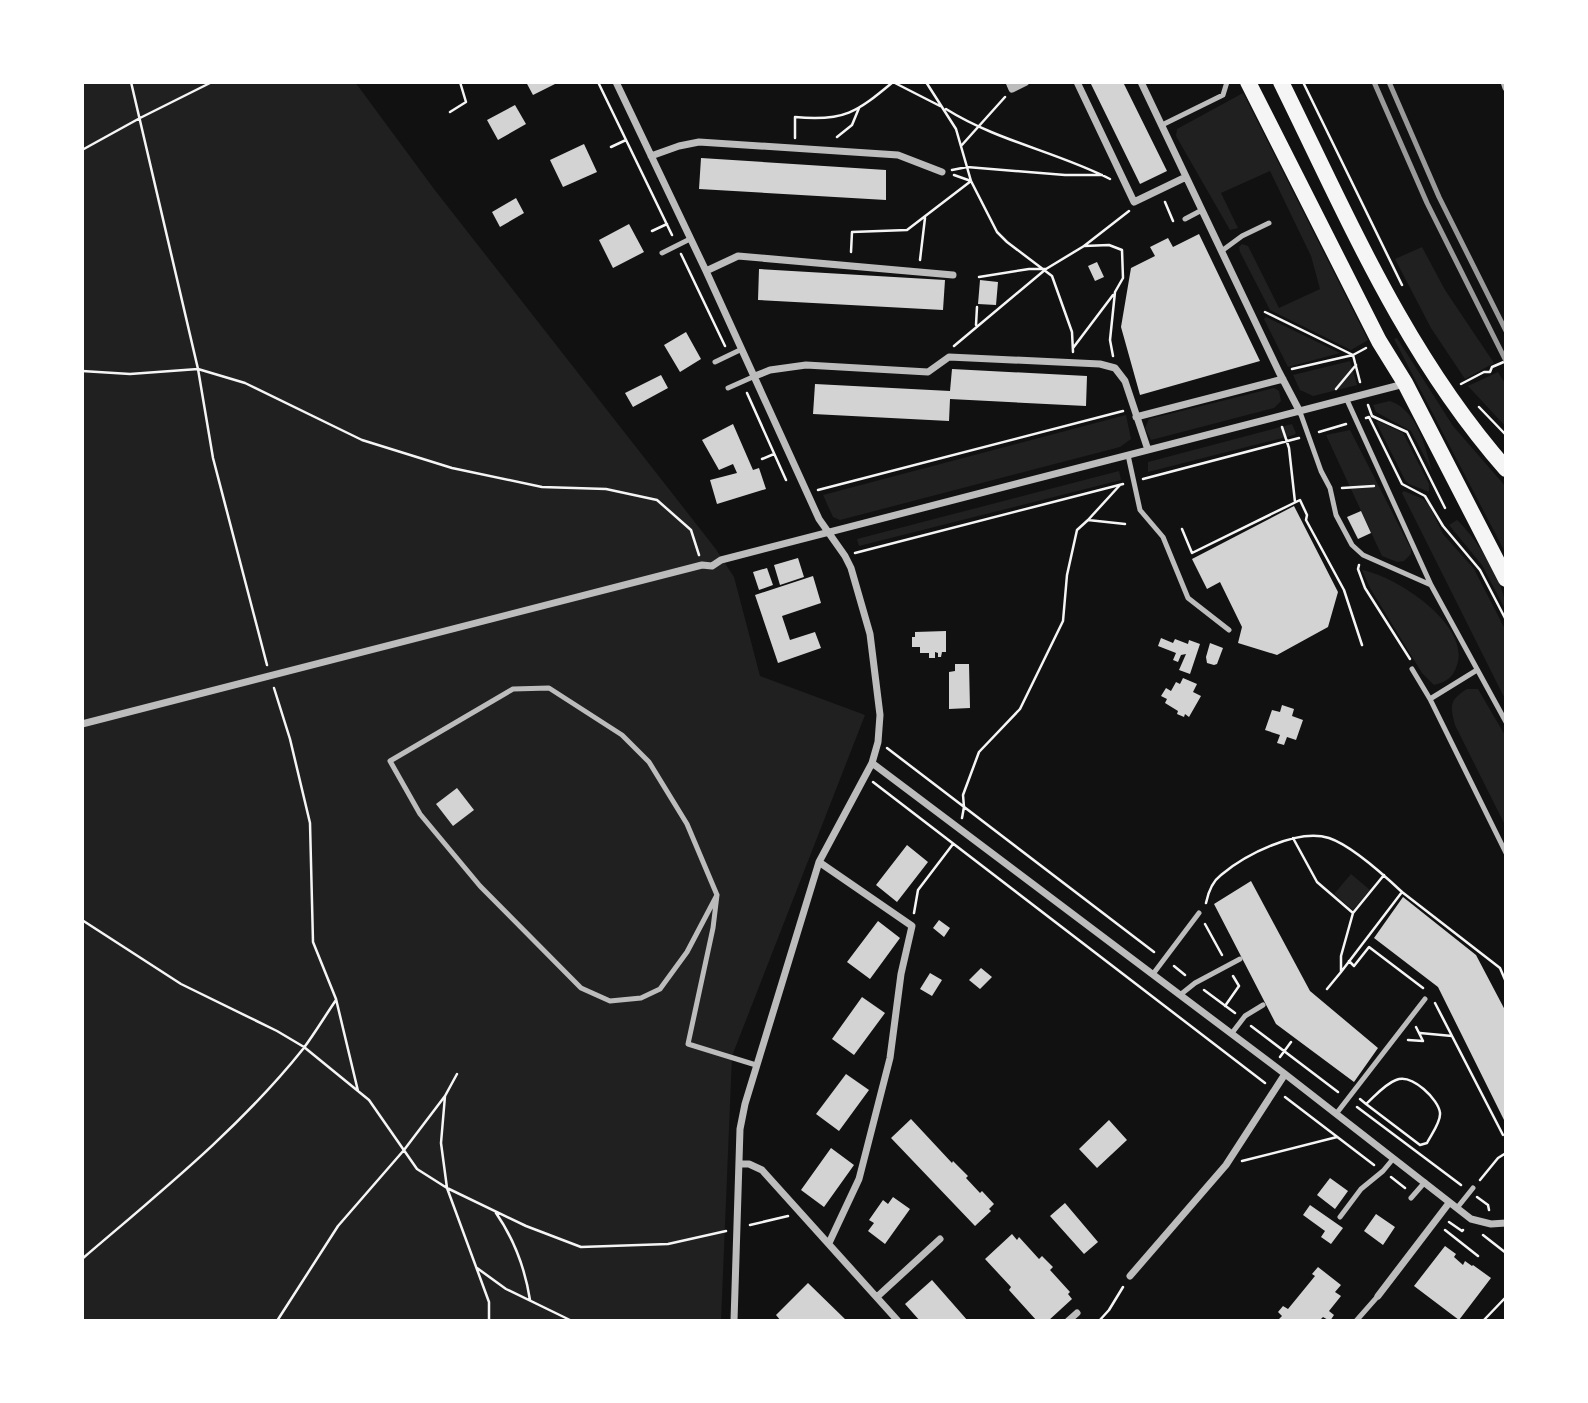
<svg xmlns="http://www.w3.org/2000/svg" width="1588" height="1403" font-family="Raleway,sans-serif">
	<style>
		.green { fill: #202020 }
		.building { fill: #d3d3d3 }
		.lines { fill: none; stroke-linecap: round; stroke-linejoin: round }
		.path { stroke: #f5f5f5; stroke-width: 2.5 }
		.service { stroke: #bcbcbc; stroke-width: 5 }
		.minor { stroke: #bcbcbc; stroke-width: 7 }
		.primary { stroke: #f5f5f5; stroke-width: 16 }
		.rail { stroke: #9a9a9a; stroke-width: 5 }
	</style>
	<rect width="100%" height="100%" fill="#111"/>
	<path class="green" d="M82,82h273l79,107 281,359 19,29 26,99 105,39 -133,341 -11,265h-639z
		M1243,93l125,247 -17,10 -81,-40 -30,-58 -1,-5 3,-3 6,2 31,62 41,-19 -9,-33 -41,-85 -49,22 17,35 -8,2 -54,-94 1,-7z
		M1422,247l23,43 49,73 -29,16 -34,-51 -36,-69z
		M1266,317l74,36 -52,14 -24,-48z
		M1397,338l56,88 53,61v67l-112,-215z
		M1350,361l7,24 -44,11 -13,-6 -7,-15z
		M1498,372l8,13v42l-38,-41z
		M1274,388l5,3 2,10 -7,7 -123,32 -6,-12 4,-9z
		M1390,401c27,9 35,45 42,70l-21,-40 -35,-19 -3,-7z
		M1126,415l5,24 -11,8 -280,73 -7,-3 -10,-22z
		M1378,421l25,12 26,51v8l-20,-8 -4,-4 -29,-58z
		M1292,424l4,9 -2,2 -146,37v-10z
		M1350,430l61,119v5l-7,7 -7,1 -15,-6 -56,-121z
		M1119,471l2,9 -262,66 -2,-7z
		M1404,491l19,8 6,6 14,29 31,35 32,62v70l-104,-208z
		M1457,520c20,19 49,64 49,91l-24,-46 -33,-40z
		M1362,570c34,6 109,55 95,95 -4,13 -11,17 -23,20l-12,-12 -52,-85z
		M1467,689h11l28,48v90l-51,-102c-5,-19 -6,-25 12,-36z
		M1351,874l19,16 -17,20 -19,-16z"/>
	<path class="building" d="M526,82h33l-26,13z
		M1090,82h33l44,89 -27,13z
		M515,105l11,19 -28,16 -11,-20z
		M584,144l13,28 -34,15 -13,-27z
		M701,158l185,12v30l-187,-11z
		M516,198l8,15 -24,14 -8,-15z
		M629,224l15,28 -31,16 -14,-28z
		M1199,234l61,127 -120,34 -19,-68 10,-59 24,-12 -5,-9 18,-9 5,9z
		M1097,262l7,15 -9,4 -7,-15z
		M759,269l186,11 -2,30 -185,-10z
		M980,280l18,2 -2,23 -18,-1z
		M686,332l15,27 -21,13 -16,-27z
		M952,369l135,7 -1,30 -136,-7 -1,22 -136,-7 2,-30 135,7z
		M661,375l7,13 -35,19 -8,-14z
		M733,424l20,46 6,-2 7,21 -49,15 -7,-24 27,-7 -4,-9 -14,6 -17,-30z
		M1294,506l44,86 -10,35 -51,28 -39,-12 4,-16 -22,-45 -13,7 -15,-30z
		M1361,511l10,22 -13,6 -11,-22z
		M798,558l6,19 -24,8 -6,-20z
		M767,568l6,17 -14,5 -6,-18z
		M813,576l8,27 -39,13 8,24 25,-8 6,16 -43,15 -23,-68z
		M946,631v21h-4l-1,5h-3v-4l-3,-1v6h-6v-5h-9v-6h-8v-10h3v-5z
		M1161,638l12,5 2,-4 13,5 1,-4 11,4 -10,30 -11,-4 7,-16 -5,1 -3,7 -5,-2 3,-7 -18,-7z
		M1210,643l13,5 -6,16 -3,1 -7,-2 -1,-6z
		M955,664h14l1,44 -21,1v-37l6,-1z
		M1183,678l14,6 -4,8 8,4 -12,21 -4,-3 -1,3 -7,-3 1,-3 -13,-8 2,-4 -6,-3 5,-8 5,3 5,-9 4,2z
		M1282,705l12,4 -2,7 11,4 -7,20 -9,-3 -3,8 -7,-2 3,-8 -15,-5 7,-20 8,2z
		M457,788l17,22 -21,16 -17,-22z
		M907,845l21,17 -31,40 -21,-17z
		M1251,881l59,110 68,57 -24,34 -78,-58 -62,-120z
		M1403,897l73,58 30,57v112l-68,-137 -64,-49z
		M939,920l11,8 -6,9 -11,-9z
		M878,921l22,17 -30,41 -23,-17z
		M981,968l11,9 -12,12 -11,-9z
		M930,973l12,7 -10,16 -12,-7z
		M862,997l23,16 -31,42 -22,-16z
		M846,1074l23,16 -30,41 -23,-17z
		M911,1119l41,44 1,-2 15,15 -2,2 14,15 2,-2 12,13 -5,5 2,2 -16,15 -84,-88z
		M1109,1120l18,20 -30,28 -18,-19z
		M831,1148l23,17 -30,42 -23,-17z
		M1330,1178l18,13 -13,18 -18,-14z
		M893,1197l17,12 -25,35 -17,-13 6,-8 -5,-3 14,-20 5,4z
		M1065,1203l33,39 -14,12 -34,-38z
		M1310,1205l33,23 -12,16 -10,-7 4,-6 -22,-16z
		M1376,1214l19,13 -12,18 -19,-14z
		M1012,1234l5,6 2,-3 20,22 3,-3 11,11 -3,3 20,22 -2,2 4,5 -24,22h-11l-28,-31 2,-3 -26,-28z
		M1445,1246l11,8 -2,3 9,8 2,-4 7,5 1,-1 18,13 -32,42 -45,-34z
		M1318,1267l23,18 -6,7 6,4 -12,15 5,4 -4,6 -7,-4 -4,4h-42l5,-5 -4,-4 5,-6 5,3 27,-33 -3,-2z
		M932,1280l36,41h-48l-15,-17z
		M808,1283l39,38h-66l-5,-6z"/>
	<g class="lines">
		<path class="path" d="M131,82l67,287 15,89 54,207
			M598,82l74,153
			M893,82l47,24
			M926,82l30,47 15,52 26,51 10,10 45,34 20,56 1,20
			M1303,82l99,203
			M946,109c51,32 111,43 164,70
			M450,112l16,-10 -6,-20
			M837,137l15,-12 7,-17
			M795,138v-21c49,5 62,-5 98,-35
			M961,146l44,-49
			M611,147l15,-7
			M82,150l58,-32 72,-36
			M952,170l15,-3 98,8h37
			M954,175l17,6
			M1165,202l8,19
			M652,231l15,-7
			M1084,246l25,-1 13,5 1,28 -8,14 -5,48 3,16
			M851,252l1,-20 55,-2 64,-49
			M681,254l44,92
			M920,260l5,-42
			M979,277l50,-8h17
			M1265,312l88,43
			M976,325l1,-18
			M954,346l92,-77 38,-23 45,-35
			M1073,348l40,-53
			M1292,369l61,-14
			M82,371l48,3 68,-5 47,14 117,57 90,28 90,19 64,2 51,11 34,30 8,25
			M1360,382l-7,-27 13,-7
			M1461,384l23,-12h6l2,-5 14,-6
			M1336,389l20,-24
			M747,393l39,87
			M1368,405l4,11 35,16 38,76
			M1479,407l27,28
			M1366,418l3,-1 33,67 23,12 18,30 37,44 26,50
			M1282,427l7,21 6,54
			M1319,432l27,-8
			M762,459l12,-5
			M1143,479l156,-41
			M1342,488l32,-2
			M818,490l305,-79
			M1088,520l32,-35
			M1182,529l10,24 108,-53 7,15 -1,5 38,70 18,55
			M855,553l268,-69
			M1359,565l-1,4 7,19 45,71
			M274,688l16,51 20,84 3,119 23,57 22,92
			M887,748l267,204
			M873,782l392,301
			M962,818l2,-11 -1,-12 16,-43 41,-43 43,-88 4,-46 10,-45 11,-10 37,4
			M1293,838l24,44 36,31
			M1402,892l98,76 6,14
			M1206,903c2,-10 7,-22 15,-28 24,-20 76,-47 108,-37 21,7 56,38 73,54l-61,80
			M914,913l4,-23 35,-46
			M82,920l99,64 96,47 27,16 65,53 48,69 30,19 79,38 55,21 87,-3 58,-13
			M1205,924l17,31
			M1349,961l5,5 15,-19 54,41
			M1174,966l11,9
			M1327,989l14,-17v-16l12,-43 31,-38
			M1204,990l31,23
			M1435,1003l68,132
			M1225,1006l14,-20 -6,-10
			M1251,1026l87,66
			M1420,1033l32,3
			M1408,1040l15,1 -7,-14
			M1280,1057l11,-15
			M445,1096l-4,47 6,45 42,114v19
			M1285,1097l89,68
			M1360,1099l6,5 54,41 7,-2c4,-8 14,-21 13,-30 -1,-13 -28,-40 -44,-33 -11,4 -21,16 -30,24
			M1357,1107l104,78
			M1242,1161l95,-24
			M1391,1177l14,11
			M1480,1180l18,-22 8,-5
			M1477,1197l11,8 1,5
			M496,1213c18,26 29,55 34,87
			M1449,1222l13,9 1,-1
			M750,1225l38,-9
			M1445,1230l33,26
			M1483,1235l23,18
			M82,1259c77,-66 158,-131 221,-210 12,-16 22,-33 33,-49
			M477,1268l29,21 66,32
			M277,1321l61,-95 66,-76 41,-54 12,-22
			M1099,1321l10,-11 14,-23
			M1483,1321l23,-24"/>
		<path class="service" d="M1162,125l61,-30 4,-13
			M1185,219l17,-9
			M1223,250l19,-14 27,-13
			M662,253l28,-14
			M715,362l27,-13
			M728,388l27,-12
			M1347,400l84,185
			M1300,412l21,59 9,17 6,27 16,30 11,10 68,30 75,137
			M1128,455l12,55 23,27 25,61 41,32
			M1412,669l18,30
			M1477,670l-47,29 76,154
			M717,895l-30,57 -27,37 -19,9 -31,3 -29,-13 -101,-102 -60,-72 -30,-53 123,-72 36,-1 73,47 27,27 38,62 30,71 -4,33 -25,116 68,21
			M1153,974l46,-61
			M1180,995l15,-12 45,-24
			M1232,1033l13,-17 18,-11
			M1336,1114l89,-115
			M1411,1198l14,-16
			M1457,1208l16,-20
			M1340,1217l21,-28 22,-18 10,-12
			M1356,1321l22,-25"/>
		<path class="minor" d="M616,82l90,189 113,248 26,37 6,12 19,66 10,81 -2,27 -6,21 -53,99 -74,242 -5,25 -6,192
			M1009,82l3,7 14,-7
			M1077,82l57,120 52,-25
			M1141,82l138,290 21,40
			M1504,82l2,6
			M651,156l28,-10 20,-4 199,13 44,17
			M706,271l32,-15 215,19
			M755,376l15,-6 36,-5 122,7 21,-15 151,7 15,4 10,13 23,69
			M1136,417l147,-38
			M82,724l620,-159 10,1 9,-6 683,-176
			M872,763l413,311 186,145 20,5 15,-1
			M819,862l93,64 -11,48 -11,84 -31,121 -30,64
			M740,1164h9l13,6 136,151
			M1130,1276l96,-111 59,-91
			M878,1296l62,-57
			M1378,1296l71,-93
			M1068,1321l9,-8"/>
		<path class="primary" d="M1248,82l131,259 26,42 101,196
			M1281,82c67,136 124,272 225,387"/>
		<path class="rail" d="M1374,82l53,121 79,158
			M1389,82l50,115 67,134"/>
	</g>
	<rect width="1588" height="1403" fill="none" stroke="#ffffff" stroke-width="168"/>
</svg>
